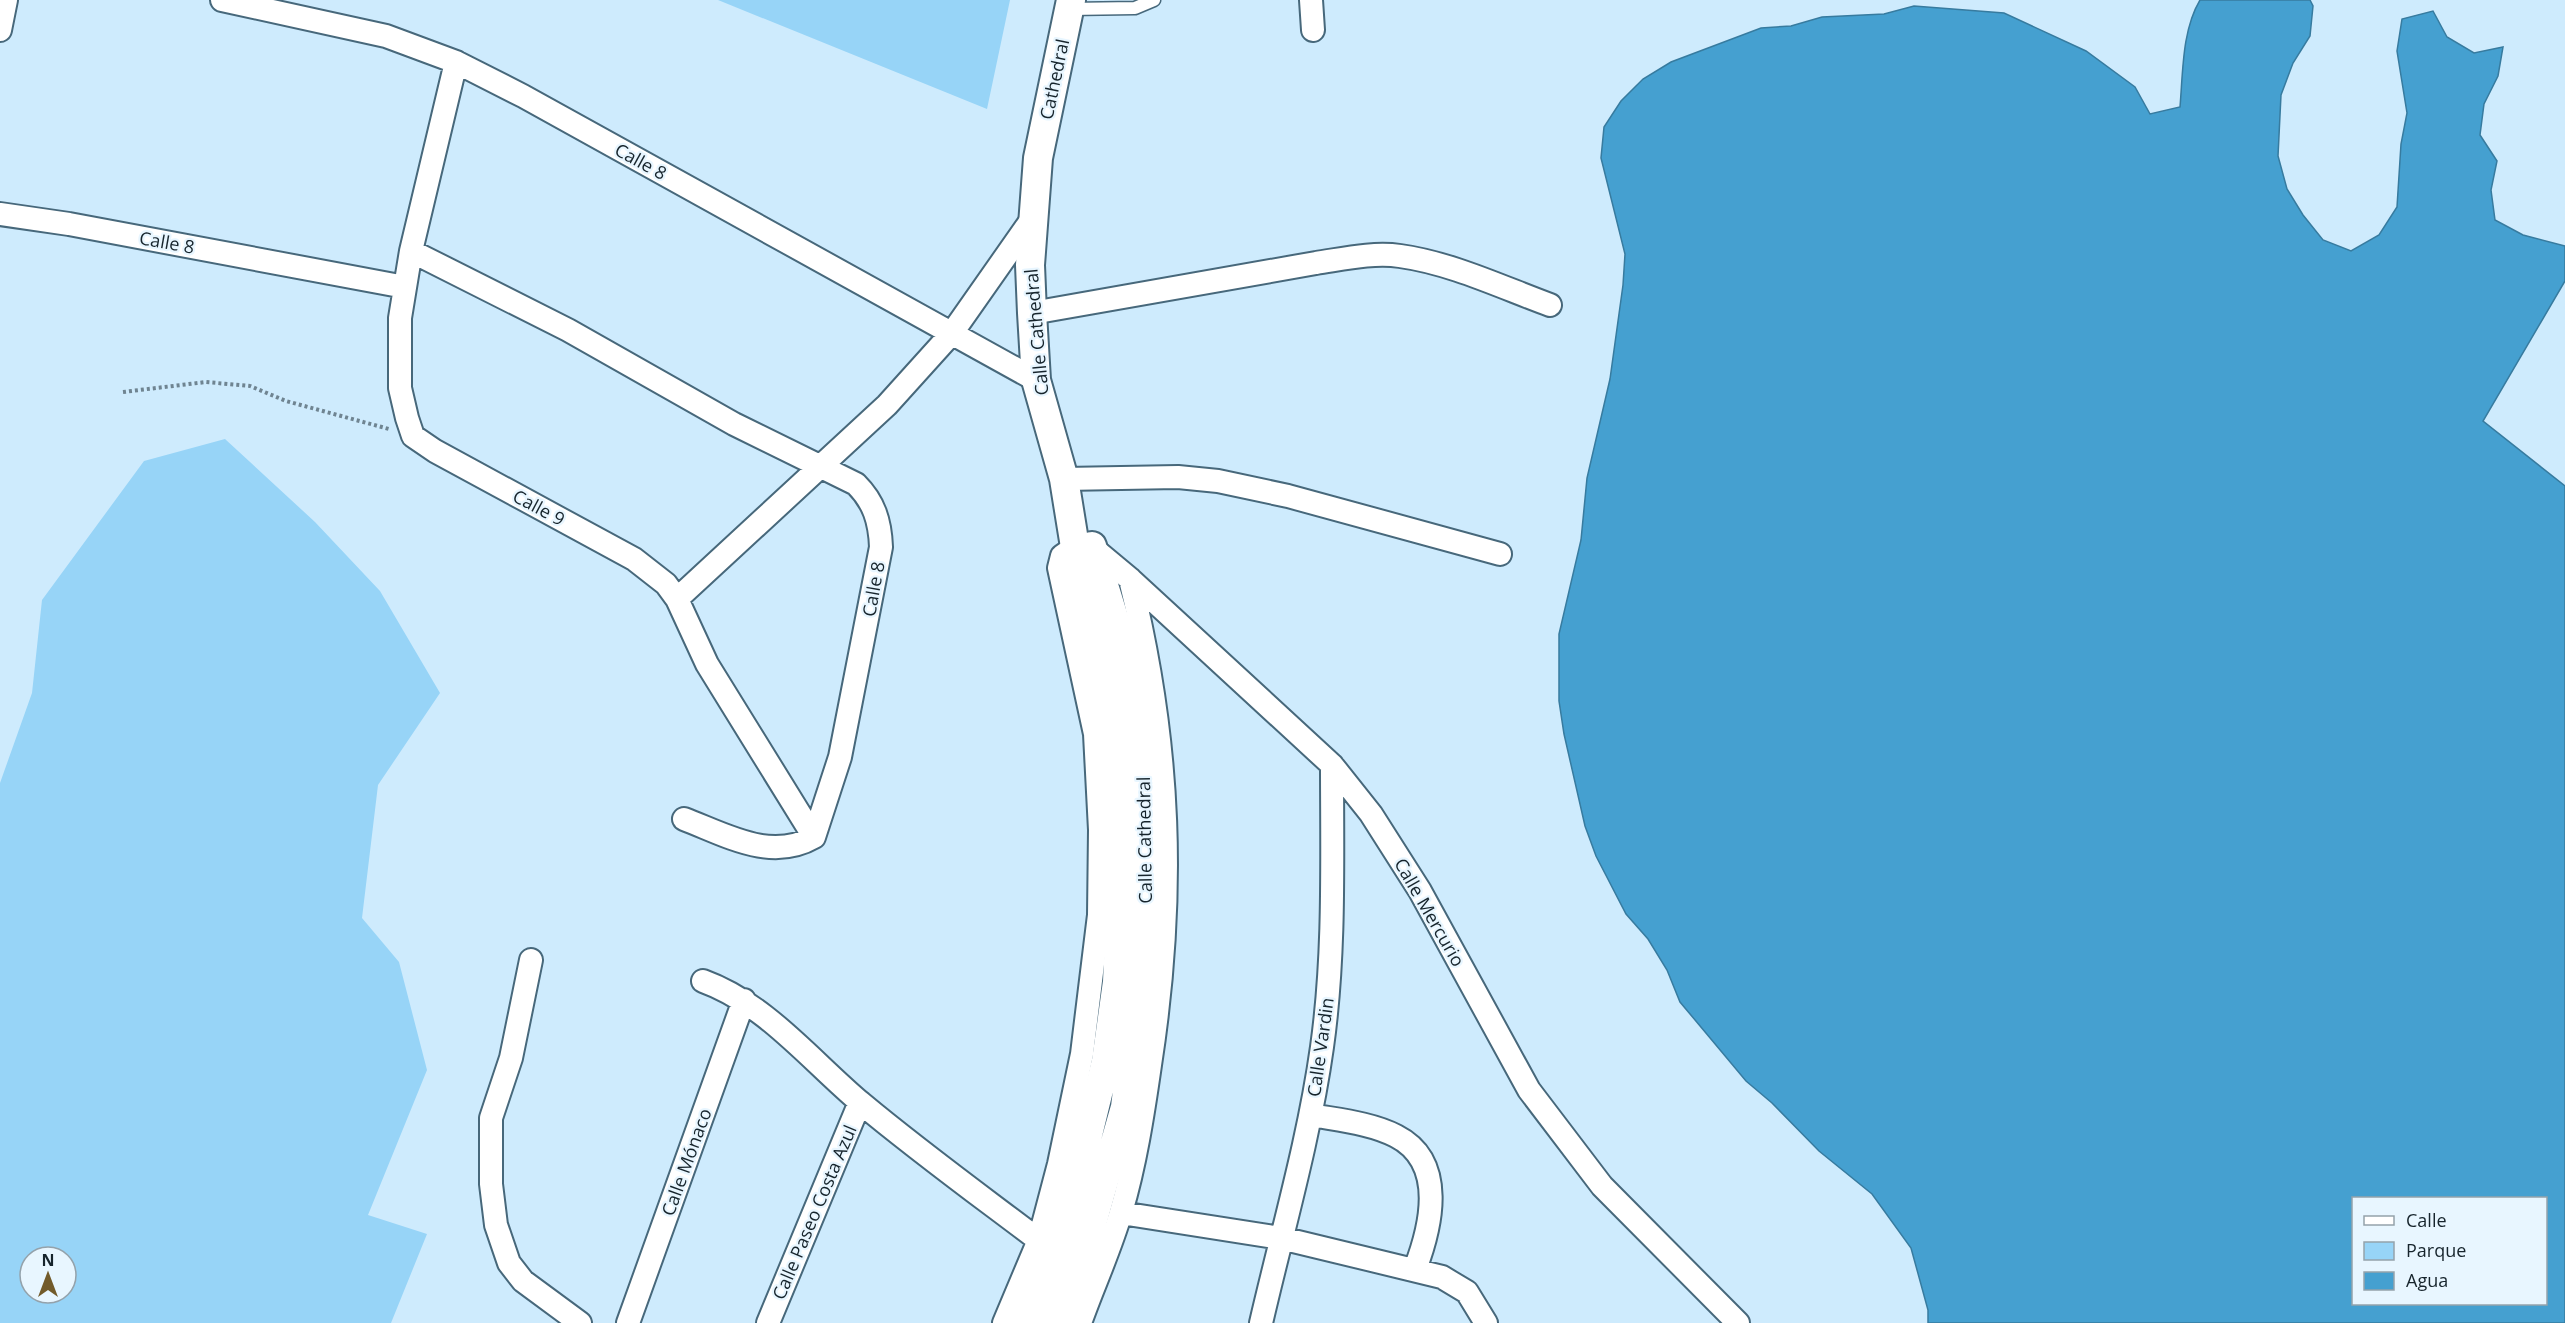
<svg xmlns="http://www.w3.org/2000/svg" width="2565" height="1323" font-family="'Open Sans',sans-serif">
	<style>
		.green { fill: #97d4f7; fill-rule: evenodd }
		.water { fill: #45a0d0; stroke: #377b9f; stroke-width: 1.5; fill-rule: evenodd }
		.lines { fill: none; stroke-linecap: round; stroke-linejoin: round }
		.service-casing { stroke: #47687b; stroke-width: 15 }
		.minor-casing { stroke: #47687b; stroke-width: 26 }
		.tertiary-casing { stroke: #47687b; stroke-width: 32 }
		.path { stroke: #6f8491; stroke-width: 4; stroke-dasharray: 3 3; stroke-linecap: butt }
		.service { stroke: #fff; stroke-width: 12 }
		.minor { stroke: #fff; stroke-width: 22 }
		.tertiary { stroke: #fff; stroke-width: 28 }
		.labels { text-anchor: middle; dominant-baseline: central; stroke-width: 4.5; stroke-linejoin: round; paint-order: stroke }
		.street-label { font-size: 18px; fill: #16242c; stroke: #e8f6ff }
	</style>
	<rect width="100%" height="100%" fill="#ceebfd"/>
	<path class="green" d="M718,0h292l-23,109z
		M225,439l90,83 65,69 60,102 -62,92 -16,133 37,44 28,108 -59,145 59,19 -36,89h-391v-540l32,-90 10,-93 102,-139zM30,1257h36v36h-36z"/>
	<path class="water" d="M2200,0h110l3,6 -3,30 -17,27 -12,32 -3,61 9,33 16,26 20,25 28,11 28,-16 18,-28 4,-63 6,-31 -10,-62 5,-32 31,-8 14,26 27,16 29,-6 -5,29 -14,28 -4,31 17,26 -6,29 4,30 28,15 42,11v35l-82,140 82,65v837h-637v-13l-17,-62 -39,-54 -53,-43 -47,-48 -26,-22 -66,-79 -13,-32 -19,-31 -22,-25 -30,-58 -11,-30 -21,-92 -5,-33v-67l22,-94 6,-62 23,-99 13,-94 2,-31 -24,-96 3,-31 17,-26 22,-22 28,-17 90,-34 30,-2 31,-9 62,-3 30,-8 90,7 82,38 49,36 15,27 30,-7c3,-35 2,-77 20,-107zM2354,1198h192v106h-192z"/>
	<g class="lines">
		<g class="service-casing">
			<path id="service" d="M1069,9l66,-1 19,-8"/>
		</g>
		<g class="minor-casing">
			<path id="minor" d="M222,0l164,36 70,26 67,34 513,284
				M1311,0l2,30
				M0,30l6,-30
				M456,62l-45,189 -11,67v70l7,30 6,18 22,15 199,108 32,25 11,15 30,65 107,173
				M0,214l69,10 336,63
				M411,251l157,79 166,94 122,60c18,18 24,37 25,63l-41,210 -26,80
				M1032,313l284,-50c27,-4 57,-11 84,-7 51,7 101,31 150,49
				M1064,479l114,-2 40,4 70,15 212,58
				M677,599l210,-194 65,-72 80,-114
				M684,819c42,16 87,43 130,18
				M531,960l-20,98 -20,60v66l5,41 13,38 14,18 57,42
				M703,981c63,23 107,79 158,122 61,51 125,97 188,145
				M1311,1115c27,5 60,8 85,21 51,26 35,91 19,133
				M1121,1213l160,25 161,39 25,15 19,31
				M628,1323l116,-323
				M768,1323l92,-221
				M1004,1323l35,-83 20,-76 23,-110 17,-139 1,-85 -5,-96 -36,-166 3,-12 13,-9 19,2 36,30 202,186 39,49 49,77 109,199 73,96 136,137
				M1080,1323c13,-37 30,-73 41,-111 14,-47 22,-98 29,-147 26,-169 21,-320 -20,-486
				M1261,1323c21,-91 48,-183 61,-276 13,-92 10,-188 10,-282"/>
		</g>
		<g class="tertiary-casing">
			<path id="tertiary" d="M1029,1323l38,-102 39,-160 11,-79 5,-107 -3,-98 -11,-90 -33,-140 -11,-68 -28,-99 -4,-67 -2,-48 8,-107 33,-158
				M1056,1323l35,-96 34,-120 16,-125 5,-99 -1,-83 -11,-117 -42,-137"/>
		</g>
		<path class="path" d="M123,392l83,-10 44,4 36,15 103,28"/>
		<use href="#service" class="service"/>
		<use href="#minor" class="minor"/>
		<use href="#tertiary" class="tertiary"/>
	</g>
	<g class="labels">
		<g class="street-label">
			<text transform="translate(1054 79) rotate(-78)">Cathedral</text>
			<text transform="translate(641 161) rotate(29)">Calle 8</text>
			<text transform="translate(167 242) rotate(10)">Calle 8</text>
			<text transform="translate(1036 332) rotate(-95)">Calle Cathedral</text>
			<text transform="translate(539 507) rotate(28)">Calle 9</text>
			<text transform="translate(873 589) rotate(-80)">Calle 8</text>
			<text transform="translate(1144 840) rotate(-91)">Calle Cathedral</text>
			<text transform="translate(1430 912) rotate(60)">Calle Mercurio</text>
			<text transform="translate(1320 1047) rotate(-82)">Calle Vardin</text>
			<text transform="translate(686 1162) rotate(-70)">Calle Mónaco</text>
			<text transform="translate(814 1212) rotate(-67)">Calle Paseo Costa Azul</text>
		</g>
	</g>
	<rect x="2352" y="1197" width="195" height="108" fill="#e8f6ff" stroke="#94a2ab" stroke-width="1.5"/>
	<rect x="2364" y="1216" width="30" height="9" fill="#ffffff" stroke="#94a2ab" stroke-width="1.5"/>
	<text x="2406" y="1227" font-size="18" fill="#16242c">Calle</text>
	<rect x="2364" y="1242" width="30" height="18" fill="#97d4f7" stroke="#94a2ab" stroke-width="1.5"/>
	<text x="2406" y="1257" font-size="18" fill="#16242c">Parque</text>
	<rect x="2364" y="1272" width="30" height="18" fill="#45a0d0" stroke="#94a2ab" stroke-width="1.5"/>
	<text x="2406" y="1287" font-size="18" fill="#16242c">Agua</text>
	<g transform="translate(48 1275)"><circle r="28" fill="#e8f6ff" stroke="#94a2ab" stroke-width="1.5"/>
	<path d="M0-4.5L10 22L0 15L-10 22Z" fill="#725b2b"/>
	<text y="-9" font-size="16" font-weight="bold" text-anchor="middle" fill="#16242c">N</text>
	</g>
</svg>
